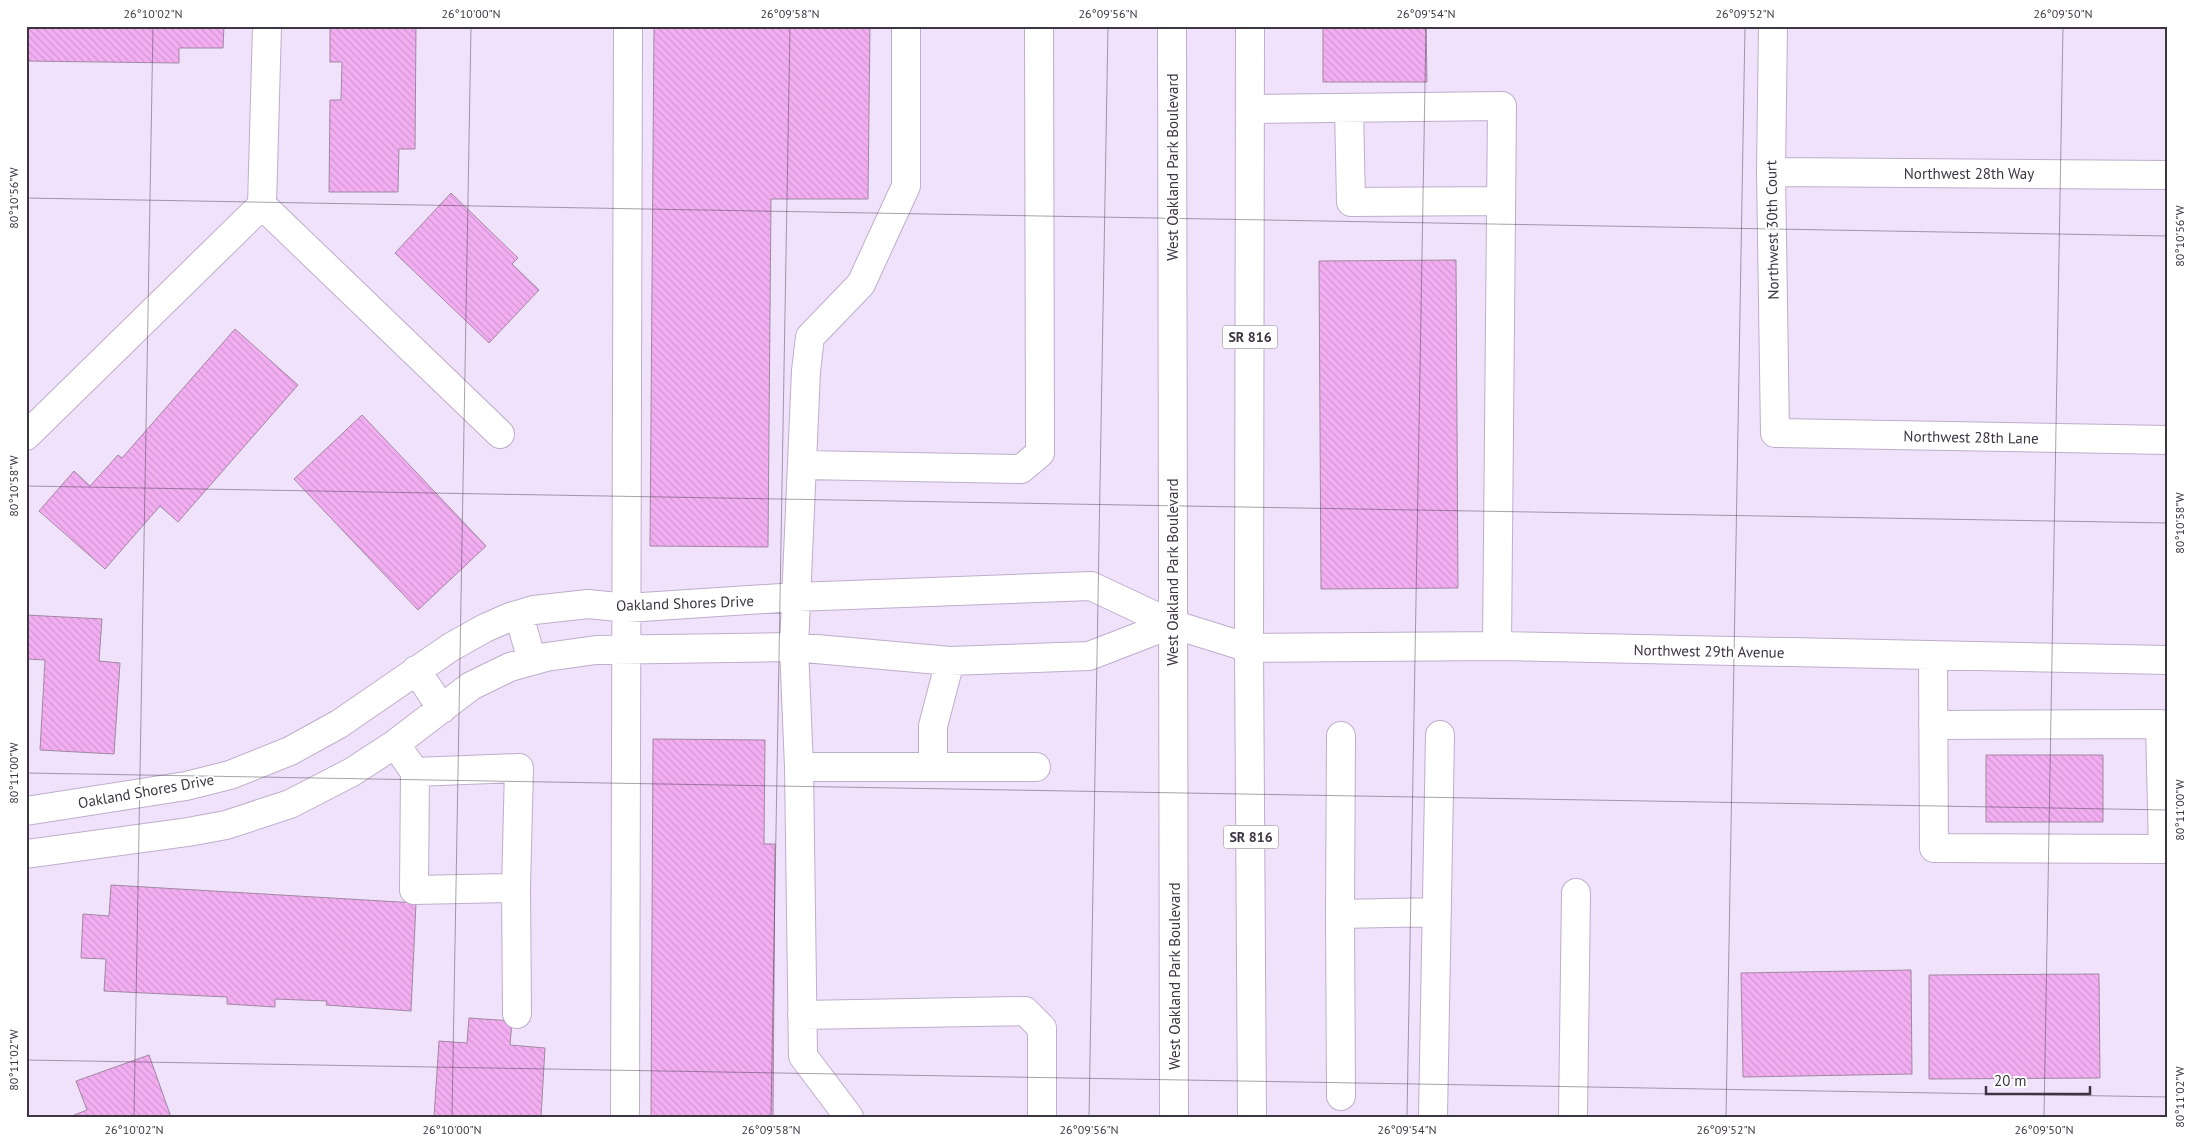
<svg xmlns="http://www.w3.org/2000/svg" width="2194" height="1143" font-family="'PT Sans',sans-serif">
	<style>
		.building { fill: url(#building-back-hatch); stroke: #a188a1 }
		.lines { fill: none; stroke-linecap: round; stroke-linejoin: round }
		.minor-casing { stroke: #bfadcb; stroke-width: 30 }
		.major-casing { stroke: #bfadcb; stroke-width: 30 }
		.minor { stroke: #fff; stroke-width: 28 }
		.major { stroke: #fff; stroke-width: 28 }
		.ticks { fill: none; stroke: #3d3542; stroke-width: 1; stroke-opacity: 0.45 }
		.labels { text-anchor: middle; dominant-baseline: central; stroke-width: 4; stroke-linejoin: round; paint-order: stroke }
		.shield { fill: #fff; stroke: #77727b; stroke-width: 1 }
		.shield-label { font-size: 14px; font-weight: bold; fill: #3d3542 }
		.street-label { font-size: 15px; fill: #3d3542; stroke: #fff }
		.neatline { fill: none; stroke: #3d3542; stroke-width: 2 }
		.ticks-label { font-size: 12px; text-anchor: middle; fill: #3d3542 }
	</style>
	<defs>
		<pattern id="building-back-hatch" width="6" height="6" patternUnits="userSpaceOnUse" patternTransform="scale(1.25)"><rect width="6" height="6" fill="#f3aef2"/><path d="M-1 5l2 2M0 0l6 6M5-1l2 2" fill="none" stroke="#d196d1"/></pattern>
	</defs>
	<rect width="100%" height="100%" fill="#f1e2fc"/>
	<path class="building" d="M26,26h198l-1,22h-44v15l-153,-2z
		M330,26h86l-1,123h-16l-1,43h-69l1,-92h11l1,-38h-12z
		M654,26h216l-2,173h-97l-3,348 -118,-1z
		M1323,26h103l1,56h-104z
		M451,193l67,65 -6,6 27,26 -50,53 -94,-90z
		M1456,260l2,328 -137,1 -2,-328z
		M235,329l63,56 -120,137 -18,-16 -55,63 -66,-58 35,-40 16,15 28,-31 4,3z
		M362,415l124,131 -68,64 -124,-131z
		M26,615l76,4 -3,42 21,2 -6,91 -74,-4 5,-90 -19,-1z
		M653,739l112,1 -1,104h11l-2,273h-122z
		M1986,755h117v67h-117z
		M111,885l305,18 -5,108 -85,-6 1,-4 -52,-2v8l-48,-3v-7l-123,-6 2,-32 -25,-1 2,-44 26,2z
		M1911,970l1,104 -169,3 -2,-104z
		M2099,974l1,104 -171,1v-104z
		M469,1018l43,3 -2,24 35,3 -4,69h-107l5,-76 28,2z
		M149,1055l22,62h-96l-1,-2 13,-5 -11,-29z"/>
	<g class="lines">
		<g class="minor-casing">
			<path id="minor" d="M267,26l-5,179 238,229
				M1773,26l-2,146 4,261 393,7
				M1250,109l252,-3 -5,540
				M1349,109l2,93 150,-1
				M1771,172l397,3
				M26,436l236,-231
				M803,465l218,4 19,-16 -1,-427
				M519,615l13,46
				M1933,656l1,192 234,1
				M416,670l26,39
				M1933,725l227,-1 3,125
				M395,744l20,28 -1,118 102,-2 3,-120 -104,4
				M799,767h237
				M933,767v-41l17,-65
				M26,811l160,-25 44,-11 60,-24 49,-27 112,-77 34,-19 25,-11 24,-7 54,-6 39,4 169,-11 295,-11 81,38 77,24 248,-2 671,14
				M26,854l162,-22 38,-7 64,-21 62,-32 43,-28 76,-58 39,-19 36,-10 50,-7 198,-3 156,14 139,-5 83,-32
				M516,888l1,126
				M1340,914l1,-178
				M802,1015l223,-4 17,17v89
				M1341,1096l-1,-182 97,-2
				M625,1117l3,-1091
				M849,1117l-46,-61 -4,-289 -5,-120 12,-276 4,-34 51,-53 45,-98v-160
				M1433,1117l7,-382
				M1573,1117l3,-224"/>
		</g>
		<g class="major-casing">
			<path id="major" d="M1172,26l2,1091
				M1250,26l-1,622 3,469"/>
		</g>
		<use href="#minor" class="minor"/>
		<use href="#major" class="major"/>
	</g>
	<path class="ticks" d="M26,198l2142,38M26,486l2142,37M26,773l2142,37M26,1060l2142,37M134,1117l19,-1091M452,1117l19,-1091M771,1117l19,-1091M1089,1117l19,-1091M1407,1117l19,-1091M1726,1117l19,-1091M2044,1117l19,-1091"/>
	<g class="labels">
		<g class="shield">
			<rect x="1222.5" y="325.5" width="55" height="23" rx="4"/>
			<rect x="1223.5" y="825.5" width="55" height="23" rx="4"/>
		</g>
		<g class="shield-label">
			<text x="1250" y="337">SR 816</text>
			<text x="1251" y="837">SR 816</text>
		</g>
		<g class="street-label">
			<text transform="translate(1172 167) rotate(-90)">West Oakland Park Boulevard</text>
			<text x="1969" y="173">Northwest 28th Way</text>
			<text transform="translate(1772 230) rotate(-91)">Northwest 30th Court</text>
			<text transform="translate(1971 437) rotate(1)">Northwest 28th Lane</text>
			<text transform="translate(1172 572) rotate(-90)">West Oakland Park Boulevard</text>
			<text transform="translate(685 603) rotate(-2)">Oakland Shores Drive</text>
			<text transform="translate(1709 651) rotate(1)">Northwest 29th Avenue</text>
			<text transform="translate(146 791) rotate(-10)">Oakland Shores Drive</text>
			<text transform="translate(1174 976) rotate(-90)">West Oakland Park Boulevard</text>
		</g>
	</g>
	<rect width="2194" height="1143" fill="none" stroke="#ffffff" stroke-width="55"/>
	<path d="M1986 1086v8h104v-8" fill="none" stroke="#3d3542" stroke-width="2.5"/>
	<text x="1994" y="1086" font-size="15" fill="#3d3542" stroke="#ffffff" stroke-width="4" paint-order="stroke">20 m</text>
	<rect x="28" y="28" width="2138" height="1088" class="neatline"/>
	<g class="ticks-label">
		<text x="153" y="18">26°10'02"N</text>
		<text x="471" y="18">26°10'00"N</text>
		<text x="790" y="18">26°09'58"N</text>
		<text x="1108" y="18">26°09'56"N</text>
		<text x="1426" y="18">26°09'54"N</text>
		<text x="1745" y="18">26°09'52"N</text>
		<text x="2063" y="18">26°09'50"N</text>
		<text transform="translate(14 198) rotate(-90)" y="4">80°10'56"W</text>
		<text transform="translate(2180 236) rotate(-90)" y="4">80°10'56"W</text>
		<text transform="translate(14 486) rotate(-90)" y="4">80°10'58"W</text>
		<text transform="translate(2180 523) rotate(-90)" y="4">80°10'58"W</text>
		<text transform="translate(14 773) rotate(-90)" y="4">80°11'00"W</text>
		<text transform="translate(2180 810) rotate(-90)" y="4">80°11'00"W</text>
		<text transform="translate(14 1060) rotate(-90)" y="4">80°11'02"W</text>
		<text transform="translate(2180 1097) rotate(-90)" y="4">80°11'02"W</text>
		<text x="134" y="1134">26°10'02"N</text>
		<text x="452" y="1134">26°10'00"N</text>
		<text x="771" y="1134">26°09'58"N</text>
		<text x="1089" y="1134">26°09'56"N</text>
		<text x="1407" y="1134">26°09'54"N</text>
		<text x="1726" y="1134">26°09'52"N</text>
		<text x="2044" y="1134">26°09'50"N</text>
	</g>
</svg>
